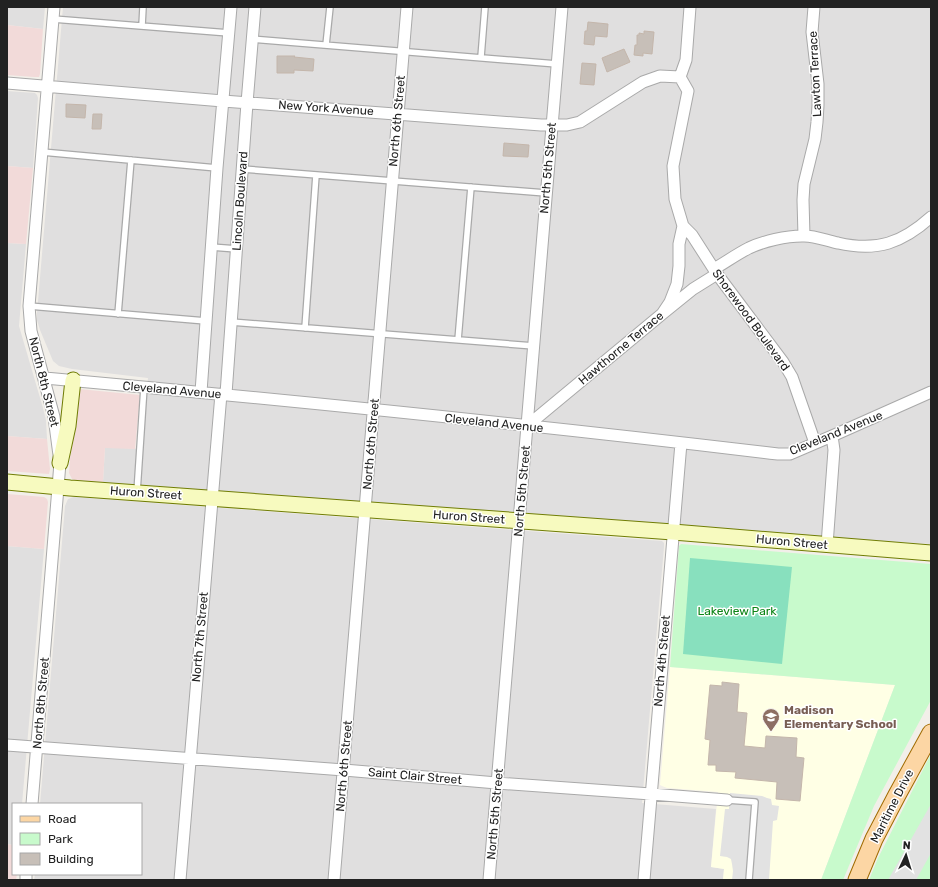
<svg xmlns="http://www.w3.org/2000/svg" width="938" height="887" font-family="Rubik,sans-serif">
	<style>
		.residential { fill: #e0dfdf }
		.commercial { fill: #f2dad9 }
		.education { fill: #ffffe5 }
		.park { fill: #c8facc }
		.pitch { fill: #88e0be }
		.parking { fill: #e2e2e2 }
		.building { fill: #c7bfb8; stroke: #c4b6ab }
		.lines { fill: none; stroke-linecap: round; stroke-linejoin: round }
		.lane-casing { stroke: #a9a9a9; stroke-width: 8 }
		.street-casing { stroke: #a9a9a9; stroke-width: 13 }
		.secondary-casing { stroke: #707d05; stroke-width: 17 }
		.primary-casing { stroke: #a06b00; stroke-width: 19 }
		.lane { stroke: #fff; stroke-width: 5.5 }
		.street { stroke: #fff; stroke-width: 11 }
		.secondary { stroke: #f7fabf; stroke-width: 15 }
		.primary { stroke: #fcd6a4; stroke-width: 17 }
		.labels { text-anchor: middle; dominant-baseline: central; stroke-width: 3; stroke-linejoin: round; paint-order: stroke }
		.street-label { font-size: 12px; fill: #222; stroke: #fff }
		.park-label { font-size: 12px; fill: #0c8416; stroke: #fff }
		.education-label { font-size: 12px; font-weight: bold; fill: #785e54; stroke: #fff; text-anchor: start }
	</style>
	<rect width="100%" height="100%" fill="#f2efe9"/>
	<path class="residential" d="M7,7h38l-2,22 -36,-4z
		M63,7h868v537l-117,-7 -57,-5 -654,-50 2,-35 37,2 6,-71 -76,-9 -13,-3 -6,-5 -13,-31 -3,-10v-7z
		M7,91l28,2 2,2 1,3 -5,70 -26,-2z
		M7,243l19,1 -7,82 24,82 3,12 1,19 -40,-3z
		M74,497l588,44 2,2v4l-22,256 74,6 -5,58 13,2 -1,11h-689l1,-6h106v-70h-101l25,-298 3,-7z
		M7,546l37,3 -22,255h-9v41l-6,-1z"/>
	<path class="commercial" d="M7,25l36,4 -3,45 -1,3h-5l-27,-2z
		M7,166l26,2 -7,76 -19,-1z
		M79,389l61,6 -5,54 -30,-1 -2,34 -28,-2 -3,-1 -3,-6 6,-81z
		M7,436l40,3 3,30 -1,5 -42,-3z
		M7,494l37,3 3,2 1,3 -4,47 -37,-3z
		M7,844l6,1v29h4l-1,6h-9z"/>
	<path class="education" d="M670,667l225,18 -74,195h-98l1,-11 -13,-2 7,-75 -51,-4 -5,-2 -2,-1z"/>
	<path class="park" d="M681,544l250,20v136l-57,106 -31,74h-22l74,-195 -225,-18 9,-121z
		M931,754v126h-62l9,-22z"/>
	<path class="pitch" d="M690,558l102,9 -10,97 -99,-10z"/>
	<path class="parking" d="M730,793l32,3 5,2 4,1 1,6 7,1 -2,14 -4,1 -4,59h-37l1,-9 -1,-7 -1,-5 -4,-2 -7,-1 5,-47h4z
		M931,804v49l-15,27h-28z"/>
	<path class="building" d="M588,22l20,2 -1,13 -12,-1 -1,9 -10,-1 1,-13h2z
		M644,31l10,1 -2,22 -9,-1v3l-9,-1 1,-10h2v-10h2v-2l5,1z
		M624,49l6,13 -23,10 -5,-14z
		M277,56h18l-1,1 20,2 -1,12 -19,-1v3h-17z
		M582,63l14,1 -2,21 -14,-1z
		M66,104l20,1 -1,13 -19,-1z
		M93,114h9l-1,15h-9z
		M504,143l25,2 -1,12 -25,-1z
		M722,682l17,2 -2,28 10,1 -3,33 21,2 1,-12 31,2 -1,19 8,1 -4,43 -24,-2 1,-17 -42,-4 1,-6 -20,-1v-6h-8l2,-25 -5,-1 5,-54 12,1z"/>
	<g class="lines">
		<g class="lane-casing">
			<path id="lane" d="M53,19l176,14
				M142,26l1,-19
				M252,39l305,25
				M326,45l4,-38
				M481,57l4,-50
				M42,152l175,16
				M242,169l304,24
				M211,247l26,2
				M29,306l177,15
				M118,314l13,-154
				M231,322l303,24
				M305,328l11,-153
				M458,340l13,-153
				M137,492l7,-105
				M727,800l28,2 -6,78"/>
		</g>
		<g class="street-casing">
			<path id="street" d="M7,83l216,18 318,24h26l13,-3 63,-40 17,-6 20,1
				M683,226l9,9 25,39 66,88 9,15 23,66
				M804,236l-1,-36 1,-16 11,-45 2,-17 1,-17v-21l-6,-52 2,-25
				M714,269c12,-7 23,-15 35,-21 15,-7 37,-12 53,-12 12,-1 25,5 36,7 39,9 64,0 93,-26
				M662,314l8,-12 7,-18 2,-18v-22l4,-18 -8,-27 -2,-33 15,-75 -8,-14 6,-17 4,-53
				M45,378c244,22 489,47 733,76h12l42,-18 99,-44
				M201,392l16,-224 14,-161
				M226,394l21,-291 8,-96
				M527,426l135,-112 31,-25 24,-15
				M827,545l7,-95 -2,-14
				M7,745l337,25 153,13 154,11 76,6
				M32,804l28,-341 -6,-46 -23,-86 -2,-25 25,-299
				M26,880v-6
				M180,880l41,-486
				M334,880l73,-873
				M489,880l73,-873
				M644,880l37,-437"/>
		</g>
		<g class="secondary-casing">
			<path id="secondary" d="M60,463l8,-37 5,-46
				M7,482l63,6 603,44 258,21"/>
		</g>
		<g class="primary-casing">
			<path id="primary" d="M857,880l17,-41 23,-44 34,-62"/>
		</g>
		<use href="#lane" class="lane"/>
		<use href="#street" class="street"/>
		<use href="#secondary" class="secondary"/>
		<use href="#primary" class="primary"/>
	</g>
	<defs>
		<g id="school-pin" transform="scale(0.9)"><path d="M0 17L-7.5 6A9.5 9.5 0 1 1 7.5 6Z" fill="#8d6e63" stroke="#fff"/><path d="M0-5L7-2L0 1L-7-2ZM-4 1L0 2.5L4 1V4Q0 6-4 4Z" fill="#fff"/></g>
	</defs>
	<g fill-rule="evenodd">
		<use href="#school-pin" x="771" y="717"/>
	</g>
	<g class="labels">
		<g class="street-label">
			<text transform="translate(815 74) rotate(-93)">Lawton Terrace</text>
			<text transform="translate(326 108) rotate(4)">New York Avenue</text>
			<text transform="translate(397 121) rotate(-85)">North 6th Street</text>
			<text transform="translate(548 168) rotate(-85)">North 5th Street</text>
			<text transform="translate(240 201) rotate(-86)">Lincoln Boulevard</text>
			<text transform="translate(751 320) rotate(54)">Shorewood Boulevard</text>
			<text transform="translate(621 348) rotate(-40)">Hawthorne Terrace</text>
			<text transform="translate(44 382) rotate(76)">North 8th Street</text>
			<text transform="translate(172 390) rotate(5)">Cleveland Avenue</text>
			<text transform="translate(494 423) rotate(6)">Cleveland Avenue</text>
			<text transform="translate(836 433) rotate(-22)">Cleveland Avenue</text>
			<text transform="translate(371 444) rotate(-85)">North 6th Street</text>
			<text transform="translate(522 491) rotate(-85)">North 5th Street</text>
			<text transform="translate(146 493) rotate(4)">Huron Street</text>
			<text transform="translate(469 517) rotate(4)">Huron Street</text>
			<text transform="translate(792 542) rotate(5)">Huron Street</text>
			<text transform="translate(200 637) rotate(-85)">North 7th Street</text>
			<text transform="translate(662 661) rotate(-85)">North 4th Street</text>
			<text transform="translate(41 703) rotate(-85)">North 8th Street</text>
			<text transform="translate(344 766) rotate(-85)">North 6th Street</text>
			<text transform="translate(415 776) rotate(5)">Saint Clair Street</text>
			<text transform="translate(892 806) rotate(-63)">Maritime Drive</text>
			<text transform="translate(495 814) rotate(-85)">North 5th Street</text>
		</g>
		<g class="park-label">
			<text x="737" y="611">Lakeview Park</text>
		</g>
		<g class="education-label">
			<text x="784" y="710">Madison<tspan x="784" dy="14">Elementary School</tspan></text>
		</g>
	</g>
	<rect width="938" height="887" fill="none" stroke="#222222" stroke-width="16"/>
	<rect x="12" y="803" width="130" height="72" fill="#ffffff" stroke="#a7a7a7"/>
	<rect x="20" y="816" width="20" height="6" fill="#fcd6a4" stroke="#a7a7a7"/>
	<text x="48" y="823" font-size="12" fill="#222222">Road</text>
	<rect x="20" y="833" width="20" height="12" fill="#c8facc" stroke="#a7a7a7"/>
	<text x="48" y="843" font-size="12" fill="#222222">Park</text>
	<rect x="20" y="853" width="20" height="12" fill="#c7bfb8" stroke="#a7a7a7"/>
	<text x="48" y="863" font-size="12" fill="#222222">Building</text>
	<g transform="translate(906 855) rotate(4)" stroke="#ffffff" stroke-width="3" paint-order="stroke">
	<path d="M0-3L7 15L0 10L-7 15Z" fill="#222222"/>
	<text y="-6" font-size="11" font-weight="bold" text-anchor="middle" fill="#222222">N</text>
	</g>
</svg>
